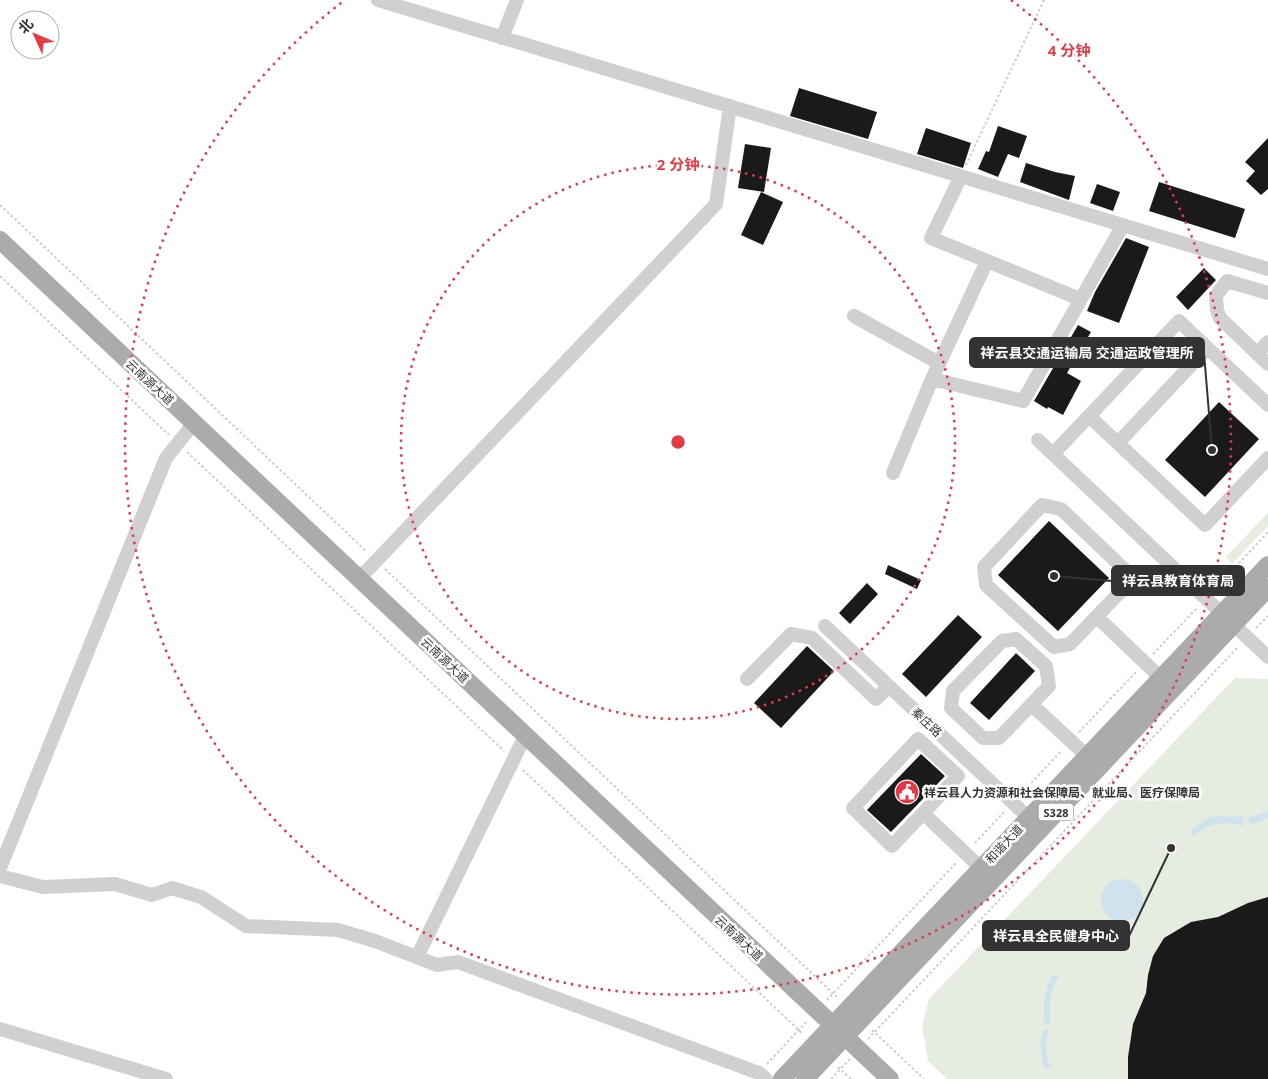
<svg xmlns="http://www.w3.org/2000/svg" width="1268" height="1079" font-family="'Noto Sans','Noto Sans SC',sans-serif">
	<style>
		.green { fill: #e6ecdf }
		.water { fill: #cfe2ee }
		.building { fill: #1a1a1a }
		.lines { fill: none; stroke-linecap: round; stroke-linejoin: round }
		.path { stroke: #cdcdcd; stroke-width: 2; stroke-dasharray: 2.5 2.5; stroke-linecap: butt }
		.minor { stroke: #d0d0d0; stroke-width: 14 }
		.major { stroke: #ababab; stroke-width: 18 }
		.ring { fill: none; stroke: #e63946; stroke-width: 2.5; stroke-dasharray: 2.5 5 }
		.labels { text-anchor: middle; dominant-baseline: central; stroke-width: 5; stroke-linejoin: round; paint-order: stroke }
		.shield { fill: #fff; stroke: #707070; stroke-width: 1 }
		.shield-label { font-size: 11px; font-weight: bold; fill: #333 }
		.street-label { font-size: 12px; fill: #333; stroke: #fff }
		.poi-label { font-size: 12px; font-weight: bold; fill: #333; stroke: #fff; text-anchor: start }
		.centre { fill: #e63946; stroke: #fff; stroke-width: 2.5 }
		.ring-label { font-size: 15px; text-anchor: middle; font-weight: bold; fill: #e63946; stroke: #fff; stroke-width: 5; stroke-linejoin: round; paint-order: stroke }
		.leader { fill: none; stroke: #333; stroke-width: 2 }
		.callout-dot { fill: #333; stroke: #fff; stroke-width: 2 }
		.callout { fill: #333; stroke: #333; stroke-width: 2 }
		.callout-label { font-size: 14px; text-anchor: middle; font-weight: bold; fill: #fff }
	</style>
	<rect width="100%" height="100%" fill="#fff"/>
	<path class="green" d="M1268,513v13l-36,38 -6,-7z
		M1235,678l33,1v400h-321l-19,-18 -6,-35 7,-27z"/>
	<path class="water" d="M1268,811v7l-18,7 -2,-7z
		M1218,816l25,1v9c-20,-5 -34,-4 -50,11l-2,-7 18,-12z
		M1101 900a21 21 0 1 1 42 0a21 21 0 1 1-42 0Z
		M1052,975l7,2c-10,13 -11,32 -8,48l-6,-1c-3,-17 0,-34 7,-49z
		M1044,1029l6,2c-5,11 -6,26 2,36l-8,2 -4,-28z"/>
	<path class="building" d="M799,88l78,24 -9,27 -78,-23z
		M998,126l29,10 -8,22 -11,-4 -10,23 -20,-8 8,-18 3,1z
		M926,128l45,15 -8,25 -46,-14z
		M1268,138v51l-7,6 -15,-14 9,-10 -10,-9z
		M745,144l26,4 -7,44 -26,-4z
		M1026,163l29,9 20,4 -6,24 -49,-18z
		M1159,182l86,27 -10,29 -86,-27z
		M1097,184l23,8 -7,19 -23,-8z
		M761,192l22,10 -20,43 -22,-10z
		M1126,238l23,9 -30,76 -32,-12 8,-19z
		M1204,268l12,12 -28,30 -12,-13z
		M1078,325l13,7 -24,41 14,8 -18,34 -15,-8 -1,2 -13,-8z
		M1219,402l40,37 -54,58 -40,-37z
		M1049,521l60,57 -51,53 -60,-56z
		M888,565l33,15 -4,9 -32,-15z
		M867,583l11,11 -28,30 -11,-11z
		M958,615l24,22 -56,60 -24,-23z
		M807,646l27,25 -53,57 -27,-25z
		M1016,653l19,18 -46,49 -19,-17z
		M921,754l24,22 -54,56 -24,-22z
		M1268,897v182h-140v-22l5,-33 13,-31 2,-18 5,-19 11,-18 27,-16 27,-5 30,-14z"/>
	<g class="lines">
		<path class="path" d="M966,165l78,-165
			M0,205l367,347
			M0,276l169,159
			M187,452l317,299
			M385,569l454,430
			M1215,589l53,-57
			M1256,628l12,-12
			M1153,654l45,-47
			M1079,732l57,-60
			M523,770l280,264
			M1021,794l41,-44
			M975,843l29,-31
			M827,1000l129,-137
			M872,1030l52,49
			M868,1039l371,-393
			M767,1064l40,-43
			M838,1067l13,12
			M831,1079l19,-20"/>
		<path class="minor" d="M378,0l890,269
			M502,38l15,-38
			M961,176l-30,62 149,61
			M1268,293l-41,-12 -11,15 1,14 3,8 48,46
			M854,316l85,47
			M1257,354l11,-12
			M932,379l91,22 100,-176
			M1089,416l116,109 63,-67
			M1038,440l230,217
			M1118,443l89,-95
			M1053,454l126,-133 89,84
			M893,473l39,-94 55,-118
			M1042,505l19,4 65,62 1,14 -57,59 -16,3 -68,-62 -2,-18z
			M359,579l357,-375 14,-98
			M1097,617l64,61
			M825,626l204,192
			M1016,639l30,27 3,20 -50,52h-16l-32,-30 2,-17 49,-50z
			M747,679l44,-45 21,4 64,61 13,-13
			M1032,705l55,51
			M918,739l40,37 -66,70 -39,-38z
			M923,813l58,55
			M0,868l166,-410 28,-35
			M0,876l43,11 72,-3 37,11 20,-7 29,9 45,29 92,4 37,11 62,24 21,-3 301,111 7,6
			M417,957l108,-221
			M0,1029l166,50"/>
		<path class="major" d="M0,240l890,839
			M782,1079l486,-514
			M805,1079l463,-491"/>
	</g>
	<g class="ring">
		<circle cx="678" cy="442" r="277"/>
		<path d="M1011 0A553 553 0 1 1 345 0"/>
	</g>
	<defs>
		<g id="civic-disc" transform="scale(1.25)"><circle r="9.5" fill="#e63946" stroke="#fff"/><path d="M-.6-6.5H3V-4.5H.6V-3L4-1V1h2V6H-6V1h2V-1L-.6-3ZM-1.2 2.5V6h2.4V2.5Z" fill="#fff"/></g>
	</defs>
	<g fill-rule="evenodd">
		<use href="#civic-disc" x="907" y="792"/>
	</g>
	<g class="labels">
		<rect class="shield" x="1038.5" y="803.5" width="35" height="17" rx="4"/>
		<g class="shield-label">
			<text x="1056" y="812">S328</text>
		</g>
		<g class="street-label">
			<text transform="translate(150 382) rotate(43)">云南源大道</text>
			<text transform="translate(445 660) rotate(43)">云南源大道</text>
			<text transform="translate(927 722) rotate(43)">秦庄路</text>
			<text transform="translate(1004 844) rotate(-47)">和谐大道</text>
			<text transform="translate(739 938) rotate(43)">云南源大道</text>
		</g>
		<g class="poi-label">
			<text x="924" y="792">祥云县人力资源和社会保障局、就业局、医疗保障局</text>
		</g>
	</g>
	<circle cx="678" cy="442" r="8" class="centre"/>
	<g class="ring-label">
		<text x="1069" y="56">4 分钟</text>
		<text x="678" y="170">2 分钟</text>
	</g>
	<path class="leader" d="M1212 450L1204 353M1054 576L1112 581M1171 848L1129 936"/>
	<g class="callout-dot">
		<circle cx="1212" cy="450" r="5"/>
		<circle cx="1054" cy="576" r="5"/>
		<circle cx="1171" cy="848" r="5"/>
	</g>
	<g class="callout">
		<rect x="970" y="338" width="234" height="29" rx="5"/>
		<rect x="1112" y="566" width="132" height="29" rx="5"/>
		<rect x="983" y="921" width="146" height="29" rx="5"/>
	</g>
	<g class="callout-label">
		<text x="1087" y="358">祥云县交通运输局 交通运政管理所</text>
		<text x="1178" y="586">祥云县教育体育局</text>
		<text x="1056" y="941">祥云县全民健身中心</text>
	</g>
	<g transform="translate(35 35) rotate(314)"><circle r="24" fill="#ffffff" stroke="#adadad"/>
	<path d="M0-4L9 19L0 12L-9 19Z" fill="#e63946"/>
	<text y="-8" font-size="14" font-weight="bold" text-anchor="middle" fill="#333333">北</text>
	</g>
</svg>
